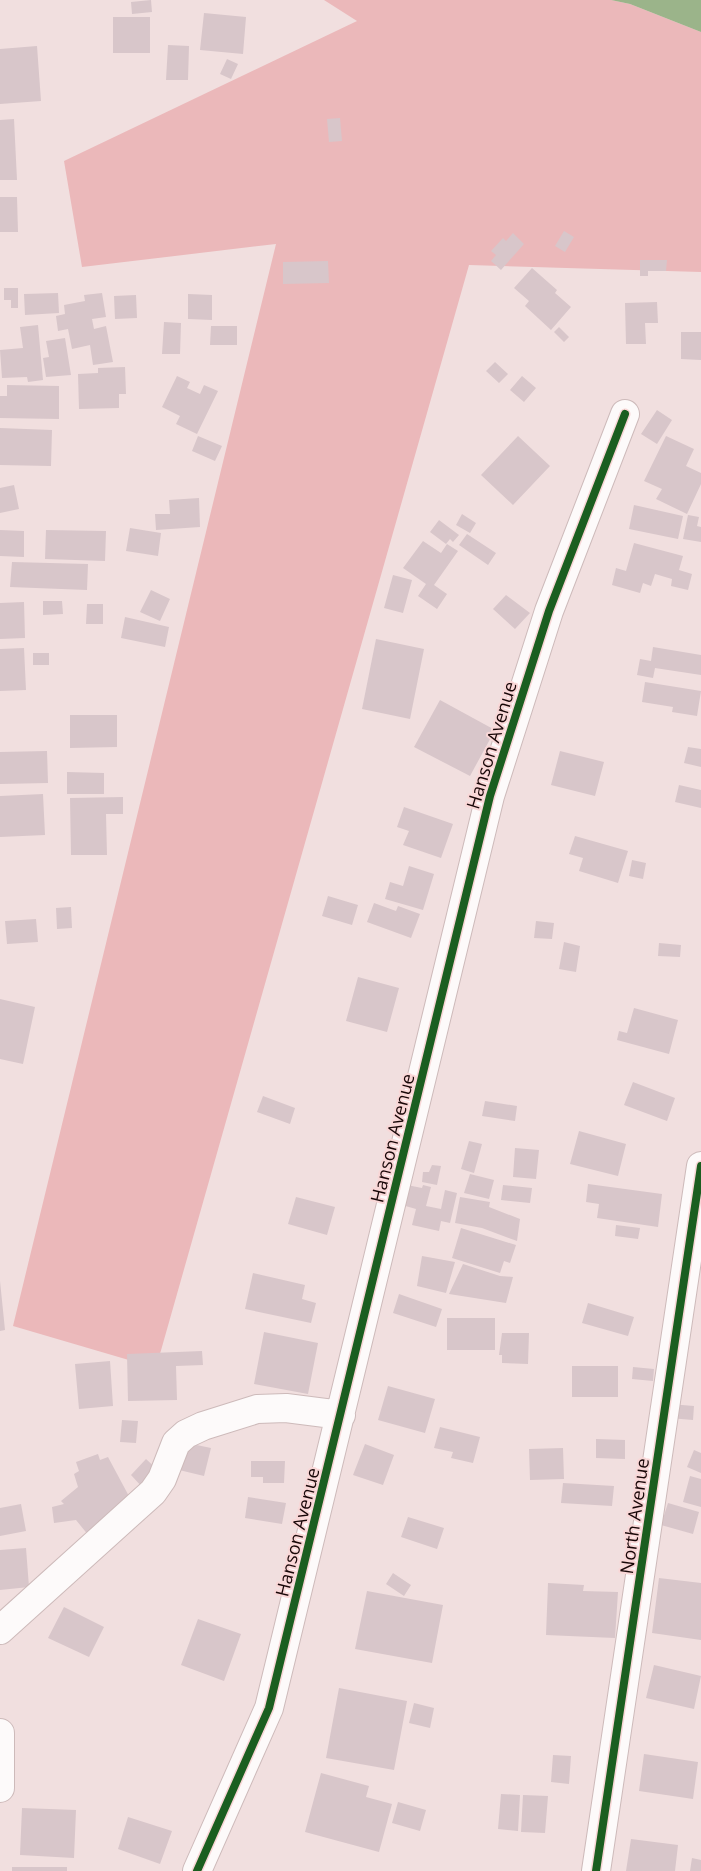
<svg xmlns="http://www.w3.org/2000/svg" width="701" height="1871" font-family="'Open Sans',sans-serif">
	<style>
		.green { fill: #ebb8ba }
		.water { fill: #9bb48a }
		.building { fill: #d8c6ca }
		.lines { fill: none; stroke-linecap: round; stroke-linejoin: round }
		.street-casing { stroke: #cdbaba; stroke-width: 30 }
		.street { stroke: #fdfafa; stroke-width: 28 }
		.cycleway-casing { stroke: #f9d7d7; stroke-width: 11 }
		.cycleway { stroke: #1b5e20; stroke-width: 8 }
		.labels { text-anchor: middle; dominant-baseline: central; stroke-width: 4; stroke-linejoin: round; paint-order: stroke }
		.street-label { font-size: 18px; fill: #180607; stroke: #f9d7d7 }
	</style>
	<rect width="100%" height="100%" fill="#f1dfdf"/>
	<path class="green" d="M324,0h287l19,4 71,28v240l-232,-7 -313,1103 -143,-42 263,-1082 -194,23 -18,-106 293,-140z"/>
	<path class="water" d="M611,0h90v32l-71,-28z"/>
	<path class="building" d="M151,0l1,12 -20,2 -1,-12z
		M204,13l42,4 -3,37 -43,-4z
		M113,17h37v36h-37z
		M168,45l21,1 -1,34h-22z
		M37,46l4,55 -41,3v-55z
		M227,59l11,5 -7,15 -11,-5z
		M340,118l2,23 -13,1 -2,-23z
		M14,119l3,61h-17v-60z
		M0,197h17l1,35h-18z
		M564,231l10,6 -9,15 -10,-6z
		M513,233l11,11 -23,26 -10,-9 5,-6 -5,-4 12,-13 3,3z
		M640,260h27l-1,11h-18v5h-8z
		M328,261l1,22 -46,1v-22z
		M532,268l25,22 -2,3 16,14 -20,23 -26,-24 4,-5 -15,-13z
		M4,288h14v20h-7v-8h-7z
		M58,293l1,20 -34,2 -1,-21z
		M102,293l4,24 -14,2 2,10 12,-3 7,36 -20,3 -3,-20 -18,4 -4,-20 -10,2 -2,-15 9,-2 -1,-9 21,-4 -1,-6z
		M188,294l24,1v25l-24,-1z
		M136,295l1,23 -22,1 -1,-23z
		M657,302l1,21h-13l1,21h-20l-1,-41z
		M164,322l17,1 -1,31h-18z
		M38,325l5,55 -15,2 -1,-5 -25,1 -2,-28 23,-2 -3,-21z
		M211,326h26v19h-27z
		M559,327l10,10 -5,5 -10,-10z
		M681,332h20v28l-20,-1z
		M65,338l6,37 -25,2 -3,-19 6,-1 -3,-16z
		M495,362l13,12 -9,9 -13,-12z
		M125,367l1,27h-7v14l-40,1 -1,-35 20,-1v-5z
		M177,376l13,6 -3,6 13,6 4,-9 14,6 -21,43 -21,-10 4,-8 -18,-9z
		M522,376l14,12 -12,14 -14,-12z
		M7,385l52,1v33l-59,-1v-22h7z
		M657,410l15,10 -15,24 -16,-10z
		M0,428l52,2 -1,36 -51,-1z
		M198,436l24,10 -7,15 -23,-10z
		M518,436l32,30 -37,39 -32,-30z
		M666,436l28,13 -8,17 15,7v11l-14,30 -31,-15 6,-10 -18,-8z
		M14,485l5,24 -19,4v-25z
		M199,498l1,29 -44,3 -1,-16h15l-1,-14z
		M634,505l49,11 -5,23 -49,-10z
		M462,514l14,9 -6,10 -14,-8z
		M688,515l11,2 -2,9 4,1v15l-18,-3z
		M439,520l20,15 -6,7 -3,-3 -4,5 -16,-12z
		M130,528l31,5 -3,23 -32,-5z
		M0,530l24,1v26l-24,-1z
		M46,530l60,1 -1,30 -60,-2z
		M467,534l29,19 -8,12 -29,-20z
		M423,541l18,12 6,-9 11,7 -24,34 13,9 -10,15 -19,-13 8,-12 -23,-16z
		M634,543l49,13 -4,14 13,4 -4,16 -17,-4 1,-7 -17,-5 -4,12 -8,-3 -3,10 -28,-8 4,-17 10,3z
		M12,562l76,2 -1,26 -77,-3z
		M393,575l19,5 -9,33 -19,-5z
		M151,590l19,9 -10,22 -20,-9z
		M506,595l24,18 -15,16 -22,-20z
		M43,601h19l1,13 -20,1z
		M24,602l1,36 -25,1v-36z
		M87,604h16v20h-17z
		M125,617l44,10 -4,20 -44,-9z
		M376,639l48,10 -14,70 -48,-10z
		M653,647l48,8v20l-46,-7 -2,10 -16,-3 3,-16 11,2z
		M24,648l2,42 -26,1v-42z
		M33,653h16v12h-16z
		M645,682l56,9 -4,25 -25,-4 1,-5 -31,-5z
		M440,700l55,30 -25,46 -56,-29z
		M70,715h47v32l-47,1z
		M688,747l13,2v18l-17,-4z
		M47,751l1,32 -48,1v-32z
		M560,751l44,11 -9,34 -44,-11z
		M67,772l37,1v21h-37z
		M679,785l22,5v18l-26,-6z
		M43,794l2,41 -45,2v-41z
		M123,797v17h-17l1,41h-36l-1,-57z
		M404,807l49,17 -12,34 -38,-13 6,-14 -12,-4z
		M575,836l53,15 -10,32 -39,-12 4,-13 -14,-4z
		M632,860l14,3 -3,16 -14,-3z
		M409,866l25,8 -11,36 -38,-11 5,-17 13,4z
		M328,896l30,9 -6,20 -30,-9z
		M374,903l22,8 2,-5 22,8 -9,24 -44,-16z
		M71,907l1,21 -15,1 -1,-21z
		M36,919l2,23 -31,2 -2,-23z
		M536,921l18,2 -2,16 -18,-1z
		M564,942l16,4 -4,26 -17,-3z
		M659,943l22,2 -1,12 -22,-1z
		M358,977l41,11 -12,44 -41,-11z
		M0,999l35,8 -12,57 -23,-5z
		M634,1008l44,12 -9,34 -52,-14 2,-9 8,2z
		M633,1082l42,16 -8,23 -43,-16z
		M263,1096l32,12 -5,16 -33,-12z
		M485,1101l32,5 -2,15 -33,-5z
		M579,1131l47,13 -8,32 -48,-12z
		M469,1141l13,3 -8,29 -13,-4z
		M515,1148l24,2 -3,29 -23,-2z
		M432,1165l9,1 -4,19 -15,-3 1,-10h6z
		M470,1174l24,6 -5,19 -25,-6z
		M588,1184l74,10 -4,33 -61,-9 2,-14 -13,-2z
		M407,1185l15,3 1,-3 8,2 -5,19 15,3 4,-19 12,3 -7,30 -9,-2 -2,10 -27,-6 4,-16 -14,-4z
		M503,1185l29,3 -2,15 -29,-3z
		M296,1197l39,10 -8,28 -39,-11z
		M460,1197l30,5 -1,5 31,12 -3,22 -35,-13 -27,-5z
		M616,1225l24,3 -2,11 -23,-3z
		M461,1228l55,17 -6,18 -6,-2 -4,12 -48,-15z
		M422,1256l33,6 -9,31 -29,-7z
		M463,1264l37,12 13,1 -7,26 -57,-9z
		M253,1273l52,12 -3,14 14,4 -5,20 -66,-14z
		M0,1281l5,49 -5,1z
		M399,1294l43,15 -6,18 -43,-14z
		M588,1303l46,14 -6,19 -46,-13z
		M447,1318h48v32h-48z
		M264,1332l54,11 -10,51 -54,-10z
		M502,1333h27l-1,31 -26,-1v-8h-3z
		M202,1351l1,14 -27,1 1,34 -49,1 -1,-47z
		M110,1361l3,45 -34,3 -4,-45z
		M572,1366h46v31h-46z
		M633,1367l21,2 -1,12 -21,-2z
		M388,1386l47,13 -10,34 -47,-13z
		M670,1404l24,2 -1,14 -24,-2z
		M122,1420l16,1 -2,22 -16,-1z
		M440,1427l40,10 -7,26 -22,-5 2,-6 -19,-4z
		M596,1439l29,1v19l-29,-1z
		M182,1442l29,6 -7,28 -29,-7z
		M365,1444l29,11 -11,30 -30,-10z
		M563,1448l1,31 -34,1 -1,-31z
		M694,1450l7,3v20l-14,-6z
		M98,1454l2,6 8,-3 23,43 -42,36 -13,-16 -22,3 -2,-16 12,-3 -3,-3 17,-14 -4,-13 5,-3 -3,-9z
		M146,1459l13,12 -16,17 -12,-13z
		M251,1461h34l-1,22h-21v-6h-12z
		M690,1476l11,3v28l-18,-5z
		M563,1483l51,3 -2,20 -51,-3z
		M248,1497l38,6 -4,21 -37,-6z
		M668,1503l31,9 -6,22 -32,-9z
		M21,1504l5,27 -26,5v-28z
		M408,1517l36,11 -7,21 -36,-12z
		M26,1548l3,39 -29,3v-40z
		M393,1573l18,12 -7,11 -18,-12z
		M659,1578l42,5v57l-49,-7z
		M548,1583l36,2 -1,6 35,1 -3,46 -69,-3z
		M367,1591l76,14 -11,58 -77,-14z
		M64,1607l40,20 -15,30 -41,-19z
		M198,1619l43,15 -17,47 -43,-16z
		M654,1665l47,11 -7,33 -48,-11z
		M339,1688l68,13 -13,69 -68,-12z
		M414,1703l20,5 -4,20 -21,-5z
		M644,1754l54,8 -5,37 -54,-8z
		M553,1755l18,1 -2,28 -18,-2z
		M321,1773l48,13 -3,11 26,7 -13,48 -74,-20z
		M501,1794l19,1 -2,36 -20,-2z
		M523,1795l25,1 -3,37 -24,-1z
		M398,1802l28,8 -6,21 -28,-8z
		M22,1808l54,2 -2,48 -54,-3z
		M128,1817l44,14 -12,33 -42,-15z
		M631,1839l47,6 -3,26h-49z
		M692,1858l9,2v11h-11z
		M12,1867h55v4h-55z"/>
	<g class="lines">
		<g class="street-casing">
			<path id="street" d="M0,1630l153,-138 9,-13 14,-36 10,-9 17,-8 54,-17 29,-1 55,7
				M0,1733v55
				M197,1871l72,-163 221,-912 59,-185 76,-197
				M596,1871l105,-705"/>
		</g>
		<use href="#street" class="street"/>
		<g class="cycleway-casing">
			<path id="cycleway" d="M197,1871l72,-163 221,-912 59,-185 76,-197
				M596,1871l105,-705"/>
		</g>
		<use href="#cycleway" class="cycleway"/>
	</g>
	<g class="labels">
		<g class="street-label">
			<text transform="translate(491 745) rotate(-73)">Hanson Avenue</text>
			<text transform="translate(392 1138) rotate(-76)">Hanson Avenue</text>
			<text transform="translate(634 1516) rotate(-82)">North Avenue</text>
			<text transform="translate(297 1532) rotate(-76)">Hanson Avenue</text>
		</g>
	</g>
</svg>
